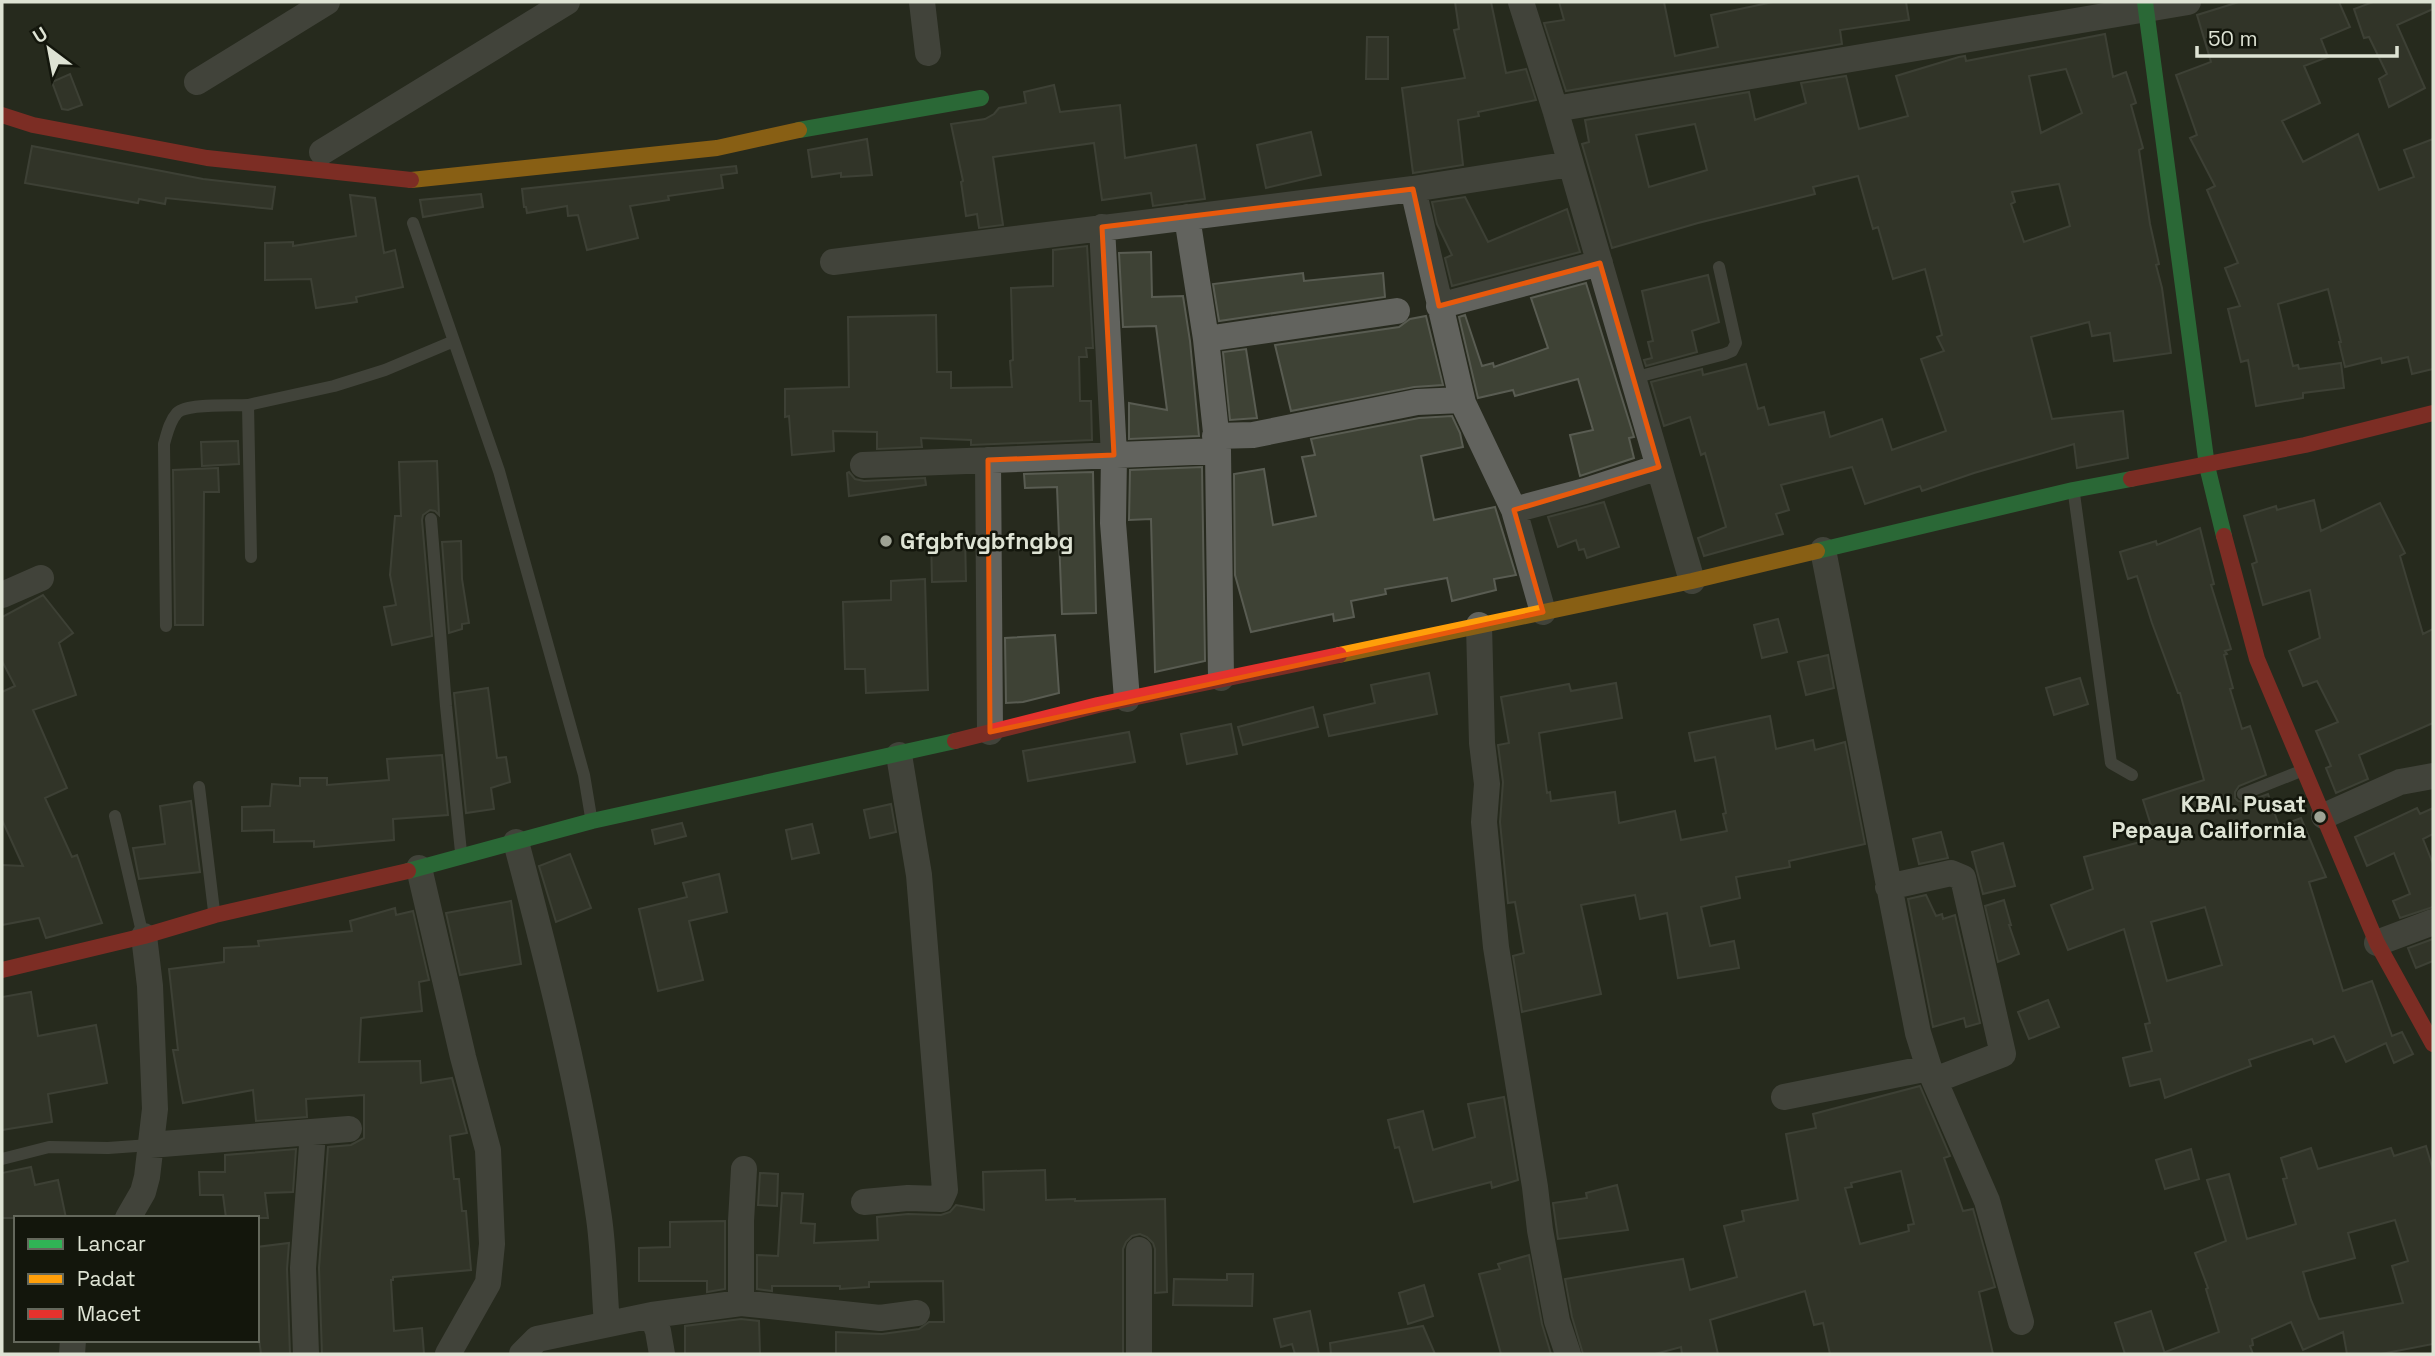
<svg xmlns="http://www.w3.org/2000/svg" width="2435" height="1356" font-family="'Space Grotesk',sans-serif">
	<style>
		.building { fill: #3e4235; stroke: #595c52; stroke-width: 2; fill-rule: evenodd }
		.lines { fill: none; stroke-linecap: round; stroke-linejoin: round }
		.lane { stroke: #62635e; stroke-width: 12 }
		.street { stroke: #62635e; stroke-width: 26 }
		.fast { stroke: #30b455; stroke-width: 16 }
		.slow { stroke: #ff9f0a; stroke-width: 16 }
		.jam { stroke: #e5322d; stroke-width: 16 }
		.marked { fill: none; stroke: #e8590c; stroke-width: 5; stroke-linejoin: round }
		.poi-dot { fill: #9ea294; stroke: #13160c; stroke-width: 2.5 }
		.labels { text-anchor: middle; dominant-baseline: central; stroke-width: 5; stroke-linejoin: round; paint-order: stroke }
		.poi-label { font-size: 23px; font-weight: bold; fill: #dee3d4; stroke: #13160c; text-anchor: start }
	</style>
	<rect width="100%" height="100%" fill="#272a1e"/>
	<path class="building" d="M1455,2h36l15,71 20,-4 10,31 -58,12 1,4 -21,4 5,45 -50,8 -11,-85 63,-10 -11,-48 5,-1z
		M1559,2h105l11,54 43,-9 -7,-32 62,-13h133l3,18 -69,10 2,14 -276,47 -22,-68 20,-3z
		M2239,2h100l11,25 -29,12 7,18 -24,9 16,37 -38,18 21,41 55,-28 21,56 35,-13 -10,-27 29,-11v230l-21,5 -4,-17 -26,6 -1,-5 -36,9 -6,-25h2l-13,-53 -50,15 15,62 5,-1 1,4 42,-6 3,25 -41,5v5l-47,8 -8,-46 -7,2 -13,-53 12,-3 -15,-38 13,-5 -31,-73 8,-4 -25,-48 7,-3 -21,-60 35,-13 -14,-47z
		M2373,2h60v7l-36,16 28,63 -36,19 -10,-28 8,-5 -18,-37 -5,1 -10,-29z
		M2105,34l8,43 13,-5 10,31 -5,2 12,43 -4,2 11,74 9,40 -3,1 6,23 9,65 -57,8 -4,-28 -18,3 -3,-14 -58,15 21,82 71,-8 5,47 -51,10 -3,-24 -100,29 -52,18 -2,-5 -55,18 -13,-37 -71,18 8,25 -13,4 7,20 -79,22 -6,-18 28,-11 -21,-74 -4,2 -11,-38 -26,9 -13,-44 51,-13 1,6 43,-11 12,45 6,-2 5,18 55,-13 6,25 52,-18 10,31 54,-19 -25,-72 23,-8 -7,-14 5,-2 -17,-66 -32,10 -15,-52 -5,2 -15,-53 -45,11 2,7 -117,29 -86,25 -30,-104 7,-2 -4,-22 164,-28 6,28 51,-17 -5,-20 45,-7 13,53 49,-13 -12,-40 63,-19 6,-1 1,5zM2066,69l16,44 -41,20 -12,-57zM1695,124l12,46 -58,17 -13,-52zM2059,184l11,42 -46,16 -13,-38 4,-2 -3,-10z
		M1367,37h21v42h-22z
		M70,74l12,31 -14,5 -6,-1 -10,-27z
		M1054,85l6,27 60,-7 5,53 71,-13 9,54 -52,7 -2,-13 -49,7 -8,-57 -101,14 10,68 -24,3 -2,-14 -11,2 -5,-34 2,-1 -12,-57 34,-5 9,-5 5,-6 27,-5 -2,-11z
		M1311,132l10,43 -55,13 -9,-43z
		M867,139l5,36 -31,2v-4l-29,4 -4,-27z
		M32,146l171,33 72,8 -3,22 -106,-11 -1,6 -26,-5 -1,4 -113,-20z
		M736,166l1,7 -16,2 2,13 -55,8 1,4 -39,6 8,32 -51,12 -9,-35 -10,1 -1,-10 -40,7 -1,-6h-2l-2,-18z
		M481,194l2,13 -60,10 -3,-17z
		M350,195l25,3 9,55 11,-3 8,37 -47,10 1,5 -41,6 -5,-29 -46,1v-37l28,-1v4l63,-10z
		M1465,197l23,45 79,-33 13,43 -128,34 -7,-28 7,-3 -15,-31 -5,-22z
		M1087,246l6,102h-7l1,9h-8l1,44h11l1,39 -121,5v-5l-50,-2 1,9 -45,2v-17l-44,-1 1,20 -42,4 -3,-39 -4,1v-28l64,-2 -1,-70 88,-2 1,57h14v16l61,-1 -2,-26 3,-1 -2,-72 42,-2v-36z
		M1151,252l1,45 31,-1 7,45 9,95 -70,3v-36l38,7 -11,-84 -33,1 -4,-74z
		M1303,273l1,8 79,-8 2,24 -166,24 -6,-37z
		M1708,275l11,47 -27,9 5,21 -51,14 -2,-6 8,-2 -4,-16 5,-1 -11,-50z
		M1586,283l48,154 -5,1 5,20 -54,18 -10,-41 23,-5 -15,-51 -63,17 -2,-6 -35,8 -19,-81 6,-2 17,51 11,-3 1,4 54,-19 -17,-50z
		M1426,316l17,69 -29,2 -123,24 -16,-66 124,-18 11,-8z
		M1246,349l11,69 -27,2 -7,-68z
		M1452,416l8,17 3,14 -42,9 13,64 61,-13 21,68 -22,4 2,11 -44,11 -5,-23 -62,11 1,5 -35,7 3,16 -20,4 -1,-7 -82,18 -16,-57 -1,-101 30,-5 9,56 43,-9 -14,-59 13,-2 -4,-16 108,-21z
		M238,441l1,23 -37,2 -1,-24z
		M437,461l2,54 -4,-4 -5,-1 -7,5 -1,5 10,116 -40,9 -8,-38 12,-2 -6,-30 5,-59h6l-2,-54z
		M1202,467l3,194 -50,11 -4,-153 -22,1 1,-50z
		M218,468l1,24h-15l-1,133h-28l-2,-155z
		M849,472l6,7 9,2 61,-3 1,7 -77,11 -2,-23z
		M1093,472l3,141 -34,1 -5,-127 -32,1 -1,-14z
		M2314,500l7,31 59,-28 25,50 -5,3 23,78 10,-5v94l-74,32 9,24 -32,14 -10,-25 5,-2 -15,-35 22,-9 -21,-41 -14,5 -14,-35 31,-13 -10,-48 -47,15 -11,-41 5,-2 -13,-46 32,-10 1,4z
		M1604,502l15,45 -32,11 -3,-9 -5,1 -3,-10 -18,7 -10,-30z
		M2200,528l14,56 -3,1 20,64 -6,2 2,3 -3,1 9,33 -3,1 12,40 8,-3 16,49 -27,11 -4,6v6l3,3 8,1 22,-8 11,32 22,-8 25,59 -17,5 34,109 29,-10 20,55 10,-4 11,22 -19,9 -8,-20 -40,19 -12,-26 -20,8 -2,-5 -63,21 2,6 -86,32 -5,-19 -30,7 -7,-28 29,-7 -7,-27 5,-1 -26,-94 -56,21 -17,-45 42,-16 -9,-32 71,-19 -12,-38 61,-20 -24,-87h-2l-26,-70 -15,-47 -9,3 -8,-27 36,-11 1,4zM2205,907l17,58 -55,16 -16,-59z
		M965,536l1,45 -34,1 -1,-45z
		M461,541l1,38 7,44 -7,1v5l-13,4 -7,-91z
		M925,579l3,111 -62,3 -1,-24h-20l-2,-67 48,-2v-19z
		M43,595l30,38 -14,10 17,52 -43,15 34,78 -22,10 27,59 5,-2 25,68 -56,15 -7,-20 -37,7v-60l21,1 -21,-46v-128l13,-6 -13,-25v-44z
		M1778,619l9,33 -25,6 -8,-33z
		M1055,635l4,58 -36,9 -17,1 -1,-65z
		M1828,655l6,33 -28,7 -8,-33z
		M1429,673l8,41 -108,22 -5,-21 51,-12 -4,-18z
		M2080,678l8,26 -34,11 -8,-27z
		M1616,683l6,35 -83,15 8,60 3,-1 1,9 64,-9 4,31 56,-12 6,29 46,-9 -4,-17 3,-1 -11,-56 -20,4 -6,-28 81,-17 6,33 37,-9 2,10 30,-8 20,102 -76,17 1,6 -54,10 4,21 -39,9 9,39 24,-5 5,27 -61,10 -11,-65 -27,6 -5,-24 -54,10 20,89 -79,18 -9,-56 11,-3 -9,-51 -7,1 -8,-81 3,-40 -5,-37 11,-2 -8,-46 68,-13 2,7z
		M488,688l9,70 9,-1 4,25 -19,6 3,21 -28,4 -12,-120z
		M1313,707l5,20 -75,18 -5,-18z
		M1231,724l6,30 -50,10 -6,-30z
		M1129,732l6,30 -107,19 -5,-30z
		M442,755l6,60 -55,4 1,21 -80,7v-6l-40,1v-12l-32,1v-24l28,-1 2,-22 28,2v-8h27v7l62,-5 -2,-21z
		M191,801l9,71 -61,7 -6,-31 32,-4 -5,-38z
		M891,804l5,28 -26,6 -6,-28z
		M2417,808l3,6 13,-6v26l-10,5 10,25v43l-33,11 -7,-17 17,-7 -16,-41 -27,13 -12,-29z
		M682,823l4,13 -31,8 -3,-14z
		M812,824l7,29 -27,6 -6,-29z
		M1941,832l7,26 -29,6 -6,-25z
		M2003,843l12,43 -32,8 -11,-42z
		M570,854l21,54 -35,14 -17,-56z
		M719,874l8,38 -38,9 14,59 -45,11 -19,-82 48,-12 -4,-14z
		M1926,895l10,21 6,-2 1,5 12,-4 25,108 -14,4 -2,-9 -31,9 -25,-128z
		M2004,900l7,25h-2l10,29 -21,8 -13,-56z
		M511,901l10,63 -61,11 -14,-62z
		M395,908l1,7 17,-4 16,69 -10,2 3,29 -61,7 -2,44 61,-1 1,22 31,-5 15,55 -17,3 4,43h5l3,32h4l5,59 -78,7v3h-2l3,51 28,-3 2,26h-102l-3,-86 9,-121 23,-2 13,-7v-43l-58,4 1,18 -51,4 -3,-31 -70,13 -10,-53h5l-9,-81 55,-7v-14l35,-2 -1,-5 94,-10 -2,-10z
		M2433,939v22l-17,7 -8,-20z
		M31,992l7,44 58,-11 11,58 -59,11 4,28 -50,8v-133z
		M2048,1000l11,27 -30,12 -11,-27z
		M1920,1086l30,70 -6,2 19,53 10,-2 22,78 -16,5 14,62h-163l-7,-31 -9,2 -9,-34 -95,29 8,34h-36l-1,-7 -26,7h-72l-11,-37 -7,-38 118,-20 7,31 47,-13 -13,-51 20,-5 -2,-10 56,-11 -12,-66 30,-6 -3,-14zM1901,1171l13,53 -6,1 1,6 -49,13 -15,-56 7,-1 -1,-4z
		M1504,1097l14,83 -26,8 -1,-6 -77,20 -15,-55 -4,1 -7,-28 35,-9 10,39 42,-13 -7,-33z
		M2426,1146l7,24v174l-52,10h-34l-4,-22 -40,18 -12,-28 -39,17 1,6 -3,1 3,8h-87l-1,-2 54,-20 -13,-43 2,-1 -13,-35 31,-12 -19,-61 22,-6 18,65 49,-15 -13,-45 4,-1 -6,-20 30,-10 7,21 73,-21 3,8zM2395,1220l13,41 -16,5 11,37 -84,16 -8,-19 -8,-28 52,-14 -7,-25z
		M296,1149l-3,43 -28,1 3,25h-42l-3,-23h-23l-1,-23h26v-17z
		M2191,1149l8,30 -34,10 -9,-29z
		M31,1167l4,18 23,-5 8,38h-64v-45z
		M1045,1170l1,30 29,-1v2l90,-2 2,93 -12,1v-44l-2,-6 -6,-6 -7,-3 -8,2 -6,6 -3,7v105h-287v-22l46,2 37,-5 10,-7h15l-1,-41 -74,1v5l-29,2v-3h-68v5l-15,-2v-34l21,1 4,-63 21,1 -2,29 14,1 -1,19 64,-3 -1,-23 31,-3 33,1 9,-3 6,-7 28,5 -1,-38z
		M760,1173l18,1 -1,32 -19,-1z
		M1617,1185l11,45 -70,9 -5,-36 34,-5 -1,-5z
		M725,1221v68l-18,3v-11h-68v-33l31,-1v-25z
		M289,1243l-2,26 3,85h-29l-4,-30v-77z
		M1529,1255l13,69 9,30h-50l-22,-80 21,-5 -2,-5z
		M1227,1274h26l-1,32 -79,-1 1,-26 53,1z
		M1424,1285l9,31 -25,8 -9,-31z
		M1310,1311l9,43h-24l-3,-10 -11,3 -7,-28z
		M2151,1311l14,43h-40l-10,-31z
		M741,1319l18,2 1,33h-75v-28z
		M1423,1326l12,28h-104l-1,-11z"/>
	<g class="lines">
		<path class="lane" d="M413,223l86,248 85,304 7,42
			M1633,378l92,-24 7,-3 4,-8 -17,-76
			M2074,494l37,269 21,12
			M431,519l15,187 15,146
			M251,557l-3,-152 86,-19 51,-16 69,-29
			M166,626l-2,-182c3,-10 5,-22 13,-31 10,-10 55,-7 71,-8
			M199,787l15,124
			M2243,794l58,-23
			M115,816l27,116
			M2,1159l47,-12 59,1 42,-3"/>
		<path class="street" d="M922,2l6,51
			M1521,2l34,107 137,472
			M197,82l130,-80
			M1555,109l633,-107
			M322,152l245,-150
			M1413,189l50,214 51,107
			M1187,217l19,122 12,112 3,227
			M1102,227l12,228 -1,68 14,176
			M833,262l580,-73 158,-25
			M1439,306l161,-43
			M1206,339l191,-28
			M1215,436l38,-1 164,-33 45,-2
			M988,460l2,272
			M863,465l355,-14
			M1823,550l95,483 11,35 58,133 34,121
			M2,595l39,-17
			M1543,612l-29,-102 71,-19 74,-24
			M1479,625l3,118 5,41 -3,38 12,125 39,240 5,43 17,91 11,33
			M2324,816l76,-34 33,-6
			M516,842c33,124 65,248 83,376 5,35 5,71 8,106
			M419,868l44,189 25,93 4,94 -4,39 -40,71
			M1888,887l63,-14 12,5 40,176 -68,26
			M2377,943l56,-21
			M1784,1097l145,-29
			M150,1145l199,-16
			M864,1202l44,-4 33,1 4,-9 -26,-315 -20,-120
			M128,1218l15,-26 4,-15 8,-68 -5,-123 -6,-50
			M1139,1250v104
			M741,1303v-82l3,-52
			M652,1315l6,16 4,23
			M72,1354l1,-14
			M306,1354l-3,-86 10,-136
			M522,1354l15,-15 115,-24 89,-12 139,15 37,-5"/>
		<path class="fast" d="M2145,2l62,464 17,70
			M799,130l182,-32
			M1817,551l256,-61 58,-11
			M408,871l184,-50 363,-80"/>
		<path class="slow" d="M411,180l306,-32 82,-18
			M1339,655l353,-74 125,-30"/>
		<path class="jam" d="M2,115l31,10 174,33 204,22
			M2131,479l174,-34 128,-32
			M2224,536l33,123 120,284 56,101
			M955,741l143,-36 241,-50
			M2,970l142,-34 71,-21 193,-44"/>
	</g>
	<path d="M0 0H2435V1356H0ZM1413,189l26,117 161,-43 59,204 -145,43 29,102 -553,120 -2,-272 126,-5 -12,-228z" fill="#272a1e" fill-opacity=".55" fill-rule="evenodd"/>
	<path class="marked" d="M1413,189l26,117 161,-43 59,204 -145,43 29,102 -553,120 -2,-272 126,-5 -12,-228z"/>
	<g class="poi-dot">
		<circle cx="886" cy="541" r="7"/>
		<circle cx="2320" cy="817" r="7"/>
	</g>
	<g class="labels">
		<g class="poi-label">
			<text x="900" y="541">Gfgbfvgbfngbg</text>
			<text x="2306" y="804" text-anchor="end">KBAI. Pusat<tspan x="2306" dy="26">Pepaya California</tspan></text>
		</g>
	</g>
	<rect width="2435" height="1356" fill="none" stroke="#dee3d4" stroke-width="7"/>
	<rect x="14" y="1216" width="245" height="126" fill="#13160c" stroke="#64685c" stroke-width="2"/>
	<rect x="28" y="1239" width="35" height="10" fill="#30b455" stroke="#64685c" stroke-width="2"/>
	<text x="77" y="1251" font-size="21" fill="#dee3d4">Lancar</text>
	<rect x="28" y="1274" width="35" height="10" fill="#ff9f0a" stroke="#64685c" stroke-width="2"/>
	<text x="77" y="1286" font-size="21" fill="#dee3d4">Padat</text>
	<rect x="28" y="1309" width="35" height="10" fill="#e5322d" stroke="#64685c" stroke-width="2"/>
	<text x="77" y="1321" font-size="21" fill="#dee3d4">Macet</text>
	<g transform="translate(49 49) rotate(328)" stroke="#13160c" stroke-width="5" paint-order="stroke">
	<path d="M0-5L12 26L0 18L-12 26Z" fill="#dee3d4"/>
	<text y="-10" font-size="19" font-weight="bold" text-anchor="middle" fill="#dee3d4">U</text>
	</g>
	<path d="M2197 46v10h200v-10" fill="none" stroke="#dee3d4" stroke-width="3.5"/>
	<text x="2208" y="46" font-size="21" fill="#dee3d4" stroke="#13160c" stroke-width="5" paint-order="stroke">50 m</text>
</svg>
